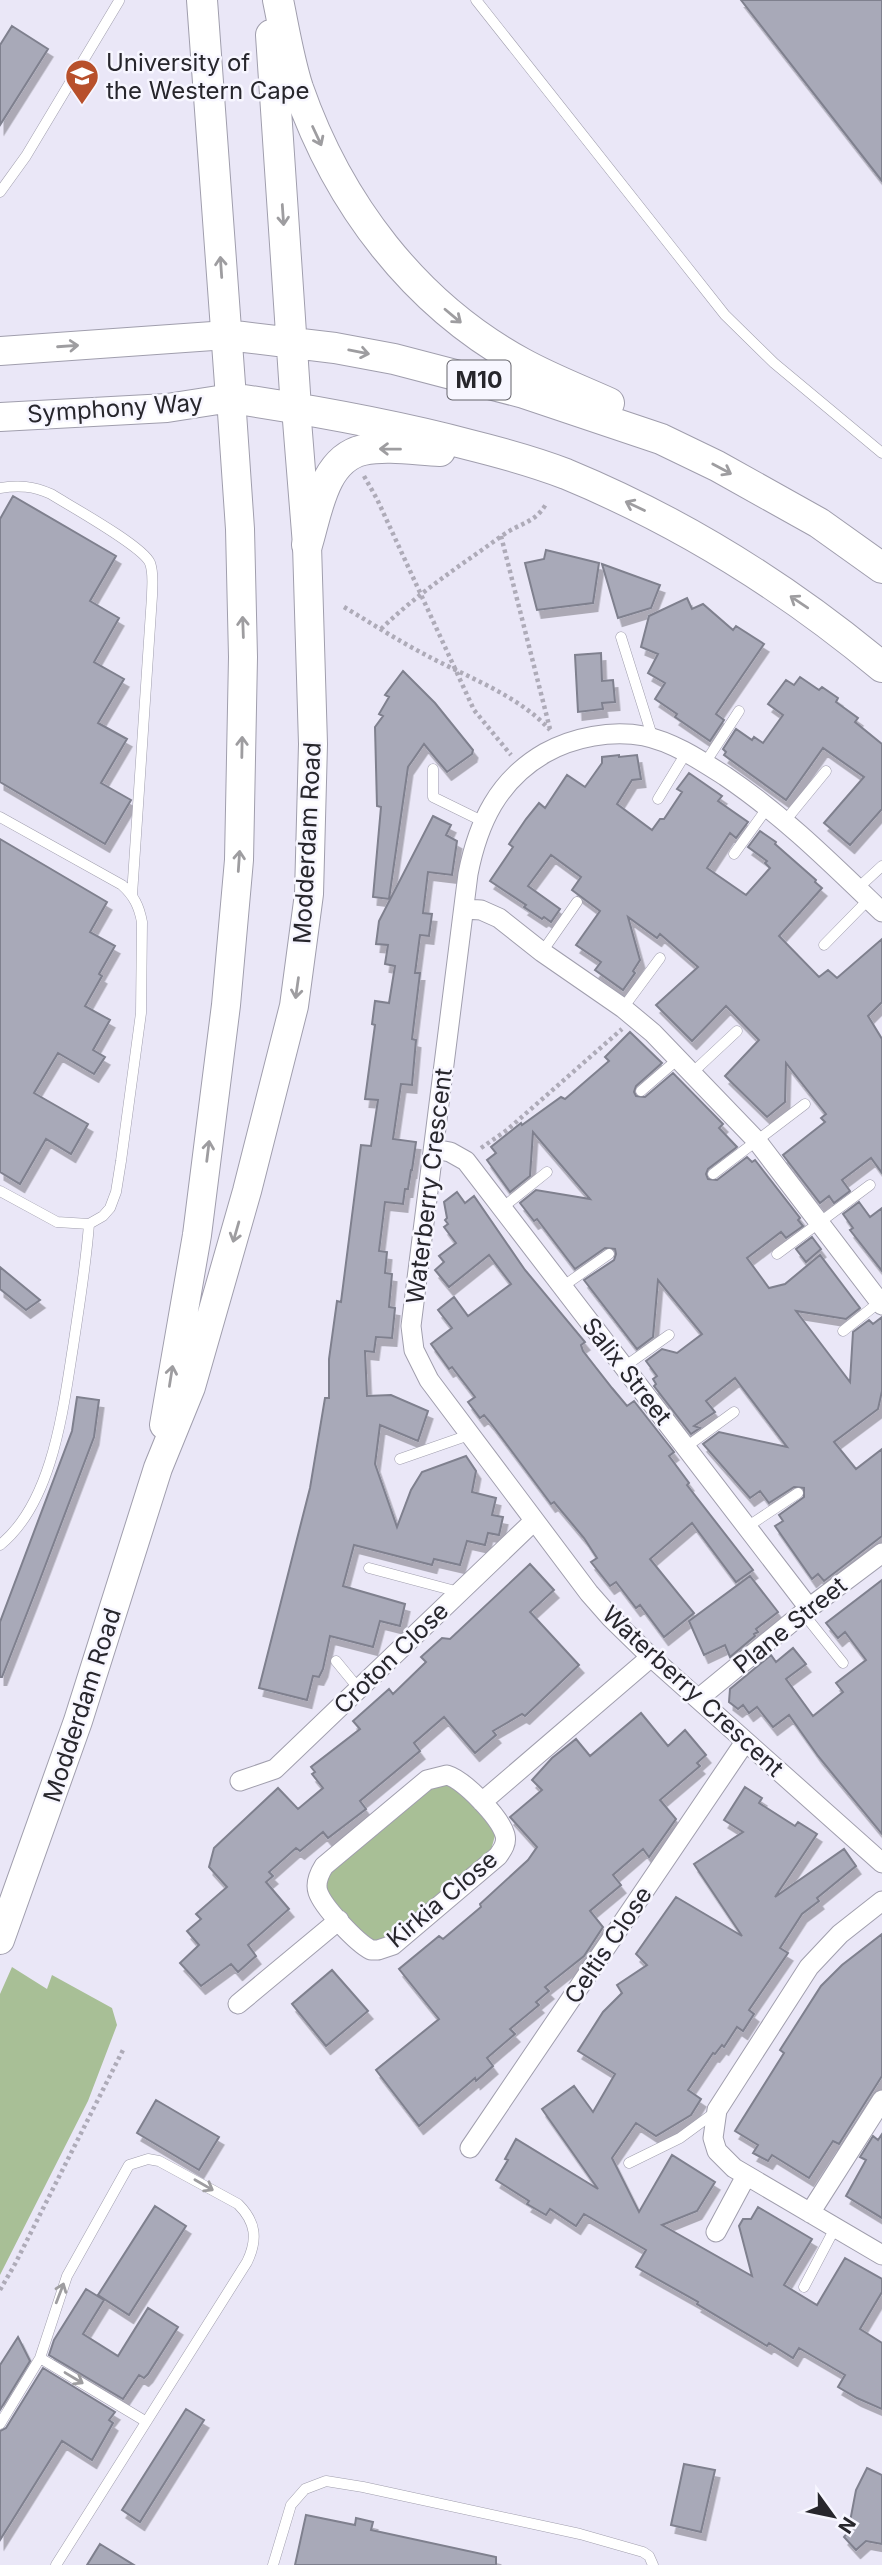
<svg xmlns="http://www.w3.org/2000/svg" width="882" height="2565" font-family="Inter,sans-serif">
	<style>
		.green { fill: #a8bf96 }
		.building { fill: #a8a9b8; stroke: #7f808e; stroke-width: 2; filter: url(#shadow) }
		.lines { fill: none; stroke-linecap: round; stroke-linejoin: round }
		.lane-casing { stroke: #a09ead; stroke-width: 11 }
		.street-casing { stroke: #a09ead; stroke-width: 21 }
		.secondary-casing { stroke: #a09ead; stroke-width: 30 }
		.primary-casing { stroke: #a09ead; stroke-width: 32 }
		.path { stroke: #aeabb8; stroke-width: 4.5; stroke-dasharray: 3.5 3.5; stroke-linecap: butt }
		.lane { stroke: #fff; stroke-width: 10 }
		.street { stroke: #fff; stroke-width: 19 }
		.secondary { stroke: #fff; stroke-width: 28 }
		.primary { stroke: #fff; stroke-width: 30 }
		.oneway { stroke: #9e9da0 }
		.labels { text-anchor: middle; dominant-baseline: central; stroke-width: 5; stroke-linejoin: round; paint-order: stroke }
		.shield { fill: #f7f6ff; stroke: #65646b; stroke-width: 2 }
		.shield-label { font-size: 23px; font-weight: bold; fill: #27262c }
		.poi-label { font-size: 24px; fill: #27262c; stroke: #f7f6ff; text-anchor: start }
		.street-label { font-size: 24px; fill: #27262c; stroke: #f7f6ff }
	</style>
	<defs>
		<filter id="shadow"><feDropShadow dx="4.5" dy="8" stdDeviation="0" flood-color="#0004"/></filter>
	</defs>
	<rect width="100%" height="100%" fill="#eae7f7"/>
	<path class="green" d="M434,1783l20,1 42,48 -5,18 -106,90 -17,1 -42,-49 -1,-11 3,-9z
		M12,1967l35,22 5,-14 60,33 5,17 -29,76 -88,174v-281z"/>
	<path class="building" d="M741,0h141v181z
		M12,26l36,23 -48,76v-80z
		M13,496l103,60 -26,45 29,17 -25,44 30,17 -26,44 29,16 -26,44 30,17 -26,44 -105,-62v-263z
		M546,550l53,13 -6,40 -56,7 -12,-47 19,-4z
		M602,564l58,21 -9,23 -33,10z
		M687,598l5,11 11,-5 30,26 3,-4 28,18 -48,70 8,6 -14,21 -35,-24 2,-3 -22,-15 10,-16 -17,-10 10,-19 -17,-7 8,-31z
		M601,653l1,28 11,-1 2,22 -13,1 1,6 -25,3 -3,-57z
		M403,671l32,32 38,47 -1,4 -25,18 -23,-28 -16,23 -19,132 -16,-2 8,-90 -4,-1 -2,-79 8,-11 -4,-2 10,-17 -4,-2z
		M800,677l19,13 3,-3 16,11 -2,4 22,16 -3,4 27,22v65l-32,36 -26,-22 40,-46 -41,-29 -37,52 -62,-45 2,-3 -3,-3 13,-20 16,11 2,-3 9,6 20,-28 -15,-11 18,-24 8,5z
		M619,755v2l18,-2 4,24 -9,1 -15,24 35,26 8,-11h4l18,-27 -5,-3 12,-16 33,23 -4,5 30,21 -12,16 -6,-5 -23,35 39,27 24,-27 -5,-5 2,-2 -19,-14 12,-16 16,11 -1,2 41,36 -1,2 7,6 -43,48 40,41 9,-7 9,8 45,-39v63l-14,14 14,23v134l-11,-15 -29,22 8,11 -16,12 -5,-7 -9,7 -37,-48 42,-33 -4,-4 5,-4 -40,-51 -1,39 -18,15 -42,-41 34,-36 -33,-34 -34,35 -36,-36 42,-38 -38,-33 -3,4 -29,-21 12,43 -7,11 2,2 -12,17 -28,-20 6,-8 -25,-17 24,-34 -28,-21 9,-13 -30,-22 -23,31 32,23 -9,13 -7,-5 -2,2 -18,-12 2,-2 -36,-24 23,-34 -4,-3 17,-25 13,-16 6,5 22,-33 18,12 17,-24v-6z
		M433,816l18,9 -5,10 11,6 -5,34 -24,-3 -5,41 9,1 -3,22 -9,-1 -5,38h5l-8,66 4,1 -4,45 -11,-1 -8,55 23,3 -4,28h-1l-3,19h-3l-2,15 -18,-2 -6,49 8,1 -2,21 7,1 -3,33 6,1 -3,30 -16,-1 -2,15 -9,-1 2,45 24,-1 37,16 -10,30 -38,-16 -5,39 22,63 14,-37 11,-18 44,-16 10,15 -4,21 24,6 -4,17 11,2 -4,18 -11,-2 -3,12 -18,-4 -7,24 -26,-6 -2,6 -78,-20 -11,41 62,18 -5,22 -20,-5 -7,26 -43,-11 -7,33 -4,8 -6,-1 -6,24 -48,-12 51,-200 15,-90h4v-39l8,-58 4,1 20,-157 10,1 7,-46 -13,-1 10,-74 -3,-1 3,-23 14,2 6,-37 -10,-2 3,-19 -12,-1 3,-23z
		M0,839l107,63 -17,30 25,14 -16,28 3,2 -17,30 25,14 -17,30 12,7 -11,17 -36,-21 -24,40 54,31 -17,30 -25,-15 -26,45 -20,-12z
		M630,1032l32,31 -26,23 -2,6 2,4 9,1 28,-24 50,51 -4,4 18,19 -29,22 -2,5 2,5 9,1 30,-23 5,5 3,-2 45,58 -2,2 5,6 -17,12 -5,-6 -34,26 22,30 16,-4 35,-29 40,53 -14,11 -50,-8 54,71 3,-50 16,-12 4,4 9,-7v74l-4,18 -44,33 22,27 26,-20v87l-58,45 -6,-7 -6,5 -37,-53 8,-5 -4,-6 25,-18v-9l-10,-1 -25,16 -9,-12 -10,7 -47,-54 16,-12 68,15 -52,-69 -29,23 9,11 -21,14 6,2 -9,6 -37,-48 2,-2 -3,-5 4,-3 -11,-15 16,-12 15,4 25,-19 -44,-54 -5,57 -16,12 -53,-69 30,-20 2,-6 -1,-5 -10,-1 -30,21 -38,-50 -3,2 -14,-18 16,-13 54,9 -57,-67 -3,44 -20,16 -23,-32 9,-7 -5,-6 30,-24 1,2 39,-28 4,2 44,-38 -4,-4z
		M457,1192l8,11 9,-7 51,74 60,72 -4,3 2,6 29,37 15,18 7,-5 40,51 -5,4 20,27 -2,2 66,85 -17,12 -44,-59 -42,36 44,54 -30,24 -24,-32 -4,3 -20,-26 -6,4 -19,-24 6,-4 -13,-20 -30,-36 -3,2 -61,-82 -6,-7 -4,3 -12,-16 7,-5 -23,-30 -3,2 -18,-25 21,-16 -14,-18 16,-13 14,19 43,-32 -22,-29 -40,32 -14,-17 9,-8 -5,-6 17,-13 -12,-16 4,-3 -3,-4 2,-2 -3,-16z
		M859,1202l11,15 12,-9v63l-32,-41 3,-2 -10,-14z
		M812,1237l9,12 -15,13 -10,-13z
		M0,1267l40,33 -14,10 -26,-21z
		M77,1397l22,3 -5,37 -58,153 -34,87h-2v-55l72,-191z
		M530,1564l24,26 -24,22 49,53 -54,51 -3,-2 -29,17 3,4 -21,18 -31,-36 -30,26 6,8 -60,50 6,8 -38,29 -5,-6 -23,19 -4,-3 -27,24 4,4 -7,6 23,27 -41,36 8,11 -18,16 -7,-8 -30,22 -21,-23 19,-18 -12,-14 14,-12 -5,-5 31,-27 -18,-20 5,-19 64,-60 20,21 25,-21 -11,-14 3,-2 -4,-5 49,-38 -7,-8 36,-32 4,5 33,-32 -5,-5 21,-19 8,1z
		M750,1576l28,36 -22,17 2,3 -4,2 1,2 -25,21 -5,-12 -21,10 -15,-34z
		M882,1580v254l-64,-78 -29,-41 -16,12 -16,-20 -8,6 -6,-8 -5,4 -9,-7 1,-13 41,-34 5,7 17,-14 13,16 -20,15 27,37 30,-24 -7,-9 30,-23 -21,-28 -7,6 -12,-15z
		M641,1713l27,33 17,-16 21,25 -9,8 3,3 -40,34 16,19 -27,38 -6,-8 -30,26 8,10 -31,26 13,16 -19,29 -39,31 4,4 -13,11 3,3 -29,24 5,5 -28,24 6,8 -17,15 -1,-3 -56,48 -43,-56 63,-51 -40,-50 40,-33 4,3 38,-32 -1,-3 48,-44 9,-13 -27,-30 32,-27 -10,-10 20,-22 24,-19 14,17z
		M745,1787l17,11 -3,5 36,23 3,-4 19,12 -42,63 69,-48 12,17 -39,32 2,3 -17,13 -22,34 8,5 -39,57 5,4 -11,17 -6,-4 -13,20 -2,-2 -7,9 -2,-1 -25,37 13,9 -10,16 -35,21 -20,-13 -24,35 27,54 33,-57 43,27 -18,29 -35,14 90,51 -13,-50 4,-7h8l7,-12 54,32 -28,46 33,20 28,-47 37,21v13l-22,37 22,14v66l-25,-11 -19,-11 7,-12 -46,-27 -6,10 -24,-15 -2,3 -70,-42 1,-2 -62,-35 10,-17 -62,-36 -8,12 -26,-17 -4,6 -19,-11 2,-3 -33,-21 12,-20 -3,-1 11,-20 82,50 -56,-80 32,-23 19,26 22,-38 -37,-23 25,-39 19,-19 -5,-8 30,-20 -11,-11 40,-57 66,39 -48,-72 49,-32 -19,-12z
		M882,1934v142l-43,68 -6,-3 -24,37 -37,-23 -4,6 -15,-8 5,-8 -23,-14 49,-78 -4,-3 41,-64 21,-21z
		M332,1970l36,41 -42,35 -34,-42z
		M156,2100l63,37 -20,33 -62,-37z
		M882,2134v84l-36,-22 20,-36 -6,-3 13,-21 5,4z
		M155,2206l31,20 -57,89 -31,-20z
		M86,2289l18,11 -21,34 35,22 30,-48 30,19 -30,47 -4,4 -5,-3 -16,24 -74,-44 5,-15z
		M18,2337l12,24 -30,49v-45z
		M43,2368l72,44 -6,8 4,3 -21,37 -30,-19 -62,99v-109l6,-3z
		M186,2409l18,11 -64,102 -18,-12z
		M684,2464l31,6 -14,62 -30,-7z
		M867,2468l15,7v69l-16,-3 -10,9 -12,-13 4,-5 8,-42z
		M306,2515l49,10 1,-7 17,4 -2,8 125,27v8h-201z
		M100,2544l34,21h-47z"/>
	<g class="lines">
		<g class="lane-casing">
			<path id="lane" d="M476,0l249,315 49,48 108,90
				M0,192l26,-36 93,-155
				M0,488c19,-3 33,-2 51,6 19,12 92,52 99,69 4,11 2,22 2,33l-20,299
				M621,637l32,102
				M705,763l34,-52
				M433,769v28l49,24
				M658,799l28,-46
				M0,817l122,68c12,11 17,21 20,37l-1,91 -20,148 -5,31 -6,16 -7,8 -14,8 -32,-2 -57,-31
				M785,821l41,-50
				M734,854l34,-47
				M858,888l24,-22
				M824,945l45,-46
				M542,952l35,-50
				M623,1008l37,-50
				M692,1073l45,-42
				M641,1091l37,-32
				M713,1174l92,-70
				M502,1208l45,-36
				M777,1254l93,-69
				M562,1287l47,-33
				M843,1331l39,-31
				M624,1367l45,-32
				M686,1447l48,-35
				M400,1459l69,-24
				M747,1527l51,-34
				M0,1545c53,-43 63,-136 73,-198 6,-41 13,-82 16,-123
				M369,1568l90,24
				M803,1613l40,50
				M336,1661l23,28
				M629,2163l51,-25 34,-25
				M804,2287l31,-59
				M40,2358l27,-82 62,-111 19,-6 11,2 79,43c18,18 20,35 9,58l-191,303
				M0,2424l40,-66 105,63
				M273,2565l18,-60 14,-16 21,-8 37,6 217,47 63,18 6,4 4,9"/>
		</g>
		<g class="street-casing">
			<path id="street" d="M464,909l17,1 18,8 43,34 81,56 30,25 104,108 125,164
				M882,912c-51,-49 -98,-96 -157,-136 -25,-16 -52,-34 -81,-40 -33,-6 -70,1 -99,17 -47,27 -67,70 -77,121l-57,452 3,24 15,30 160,213 22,25 40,39 231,206
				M434,1149l16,3 16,9 343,447
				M698,1699l111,-91 73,-55
				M447,1775c17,5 53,42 58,60 2,8 -2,14 -7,21l-105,89 -15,5h-7c-14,-7 -48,-43 -53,-58 -3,-9 1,-18 6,-26l103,-86z
				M240,1781l35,-12 259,-248
				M482,1802l169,-145
				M882,1901l-42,33 -31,33 -92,143 -4,28 4,13 17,17 148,87
				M238,2004l101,-84
				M470,2148l275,-406
				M810,2213l72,-113
				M716,2232l30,-56"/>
		</g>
		<g class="secondary-casing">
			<path id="secondary" d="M0,351l227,-16
				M0,417l167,-9 64,-10 9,131 3,128 -4,203 -13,145 -29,230 -33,190
				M0,1940l78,-219 80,-253 33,-81 56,-196 47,-185 15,-112 4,-150 -6,-199 -11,-137"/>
		</g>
		<g class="primary-casing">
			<path id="primary" d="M202,0l29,398c80,12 160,26 239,47 32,8 65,17 96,29 116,48 220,113 316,193
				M278,0c6,29 11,60 20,88 40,115 116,216 224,275 27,15 58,27 87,40
				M271,35l25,373
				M227,335l108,13 59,11 130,34 137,46 56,27 102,57 63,45
				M307,545c10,-32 16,-86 56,-95 24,-5 53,0 77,1"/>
		</g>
		<path class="path" d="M364,476l13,23 97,211 37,45
			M501,536l49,193
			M344,607c27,16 53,33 80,47 42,23 93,40 126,76
			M381,629c37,-36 80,-64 122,-94 17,-12 32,-12 43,-31
			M481,1148l26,-18 115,-101
			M0,2290l15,-26 108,-214"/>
		<use href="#lane" class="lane"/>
		<use href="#street" class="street"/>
		<use href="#secondary" class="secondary"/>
		<use href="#primary" class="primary"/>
	</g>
	<defs><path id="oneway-shaft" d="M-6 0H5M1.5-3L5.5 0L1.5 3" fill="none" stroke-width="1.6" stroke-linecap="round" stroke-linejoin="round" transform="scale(1.75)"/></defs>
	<g class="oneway">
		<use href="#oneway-shaft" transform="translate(317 136) rotate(65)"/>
		<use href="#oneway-shaft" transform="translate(283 215) rotate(86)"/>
		<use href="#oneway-shaft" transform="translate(221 267) rotate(-94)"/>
		<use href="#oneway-shaft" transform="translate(453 316) rotate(40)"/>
		<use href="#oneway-shaft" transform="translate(68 346) rotate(-4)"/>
		<use href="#oneway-shaft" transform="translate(359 352) rotate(11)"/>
		<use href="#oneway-shaft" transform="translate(390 449) rotate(-179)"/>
		<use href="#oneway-shaft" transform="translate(722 469) rotate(28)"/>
		<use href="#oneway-shaft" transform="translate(635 506) rotate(-155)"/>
		<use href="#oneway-shaft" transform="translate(799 602) rotate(-146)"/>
		<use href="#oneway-shaft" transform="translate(243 627) rotate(-92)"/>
		<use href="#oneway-shaft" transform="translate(242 747) rotate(-89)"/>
		<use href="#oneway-shaft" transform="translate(239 861) rotate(-86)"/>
		<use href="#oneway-shaft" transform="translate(297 988) rotate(98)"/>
		<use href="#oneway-shaft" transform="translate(208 1151) rotate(-83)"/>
		<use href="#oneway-shaft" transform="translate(236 1232) rotate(106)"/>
		<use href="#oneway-shaft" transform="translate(171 1376) rotate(-81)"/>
		<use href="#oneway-shaft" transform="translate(204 2185) rotate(30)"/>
		<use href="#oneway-shaft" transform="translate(60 2293) rotate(-69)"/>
		<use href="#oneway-shaft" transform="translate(74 2378) rotate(31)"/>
	</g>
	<defs>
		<g id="university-pin" transform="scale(1.75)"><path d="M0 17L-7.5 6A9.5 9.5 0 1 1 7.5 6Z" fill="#b8502b" stroke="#f7f6ff"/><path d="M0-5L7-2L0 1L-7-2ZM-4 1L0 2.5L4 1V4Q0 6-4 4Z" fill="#fff"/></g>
	</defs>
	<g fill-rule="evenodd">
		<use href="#university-pin" x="82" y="76"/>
	</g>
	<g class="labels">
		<rect class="shield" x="447.5" y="360.5" width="63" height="39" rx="5"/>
		<g class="shield-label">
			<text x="479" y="380">M10</text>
		</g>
		<g class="poi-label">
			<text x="106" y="62">University of<tspan x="106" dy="28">the Western Cape</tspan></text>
		</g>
		<g class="street-label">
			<text transform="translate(115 408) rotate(-4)">Symphony Way</text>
			<text transform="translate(307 843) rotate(-87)">Modderdam Road</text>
			<text transform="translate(429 1186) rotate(-83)">Waterberry Crescent</text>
			<text transform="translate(627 1371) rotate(52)">Salix Street</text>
			<text transform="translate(790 1625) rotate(-39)">Plane Street</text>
			<text transform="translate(391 1658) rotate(-44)">Croton Close</text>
			<text transform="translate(693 1691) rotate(43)">Waterberry Crescent</text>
			<text transform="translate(82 1705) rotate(-72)">Modderdam Road</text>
			<text transform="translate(442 1899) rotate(-40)">Kirkia Close</text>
			<text transform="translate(608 1945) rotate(-56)">Celtis Close</text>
		</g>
	</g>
	<g transform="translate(833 2516) rotate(123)" stroke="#f7f6ff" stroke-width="5" paint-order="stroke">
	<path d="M0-5L12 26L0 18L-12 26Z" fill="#27262c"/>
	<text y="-10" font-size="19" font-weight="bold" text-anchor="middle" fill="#27262c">N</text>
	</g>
</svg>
